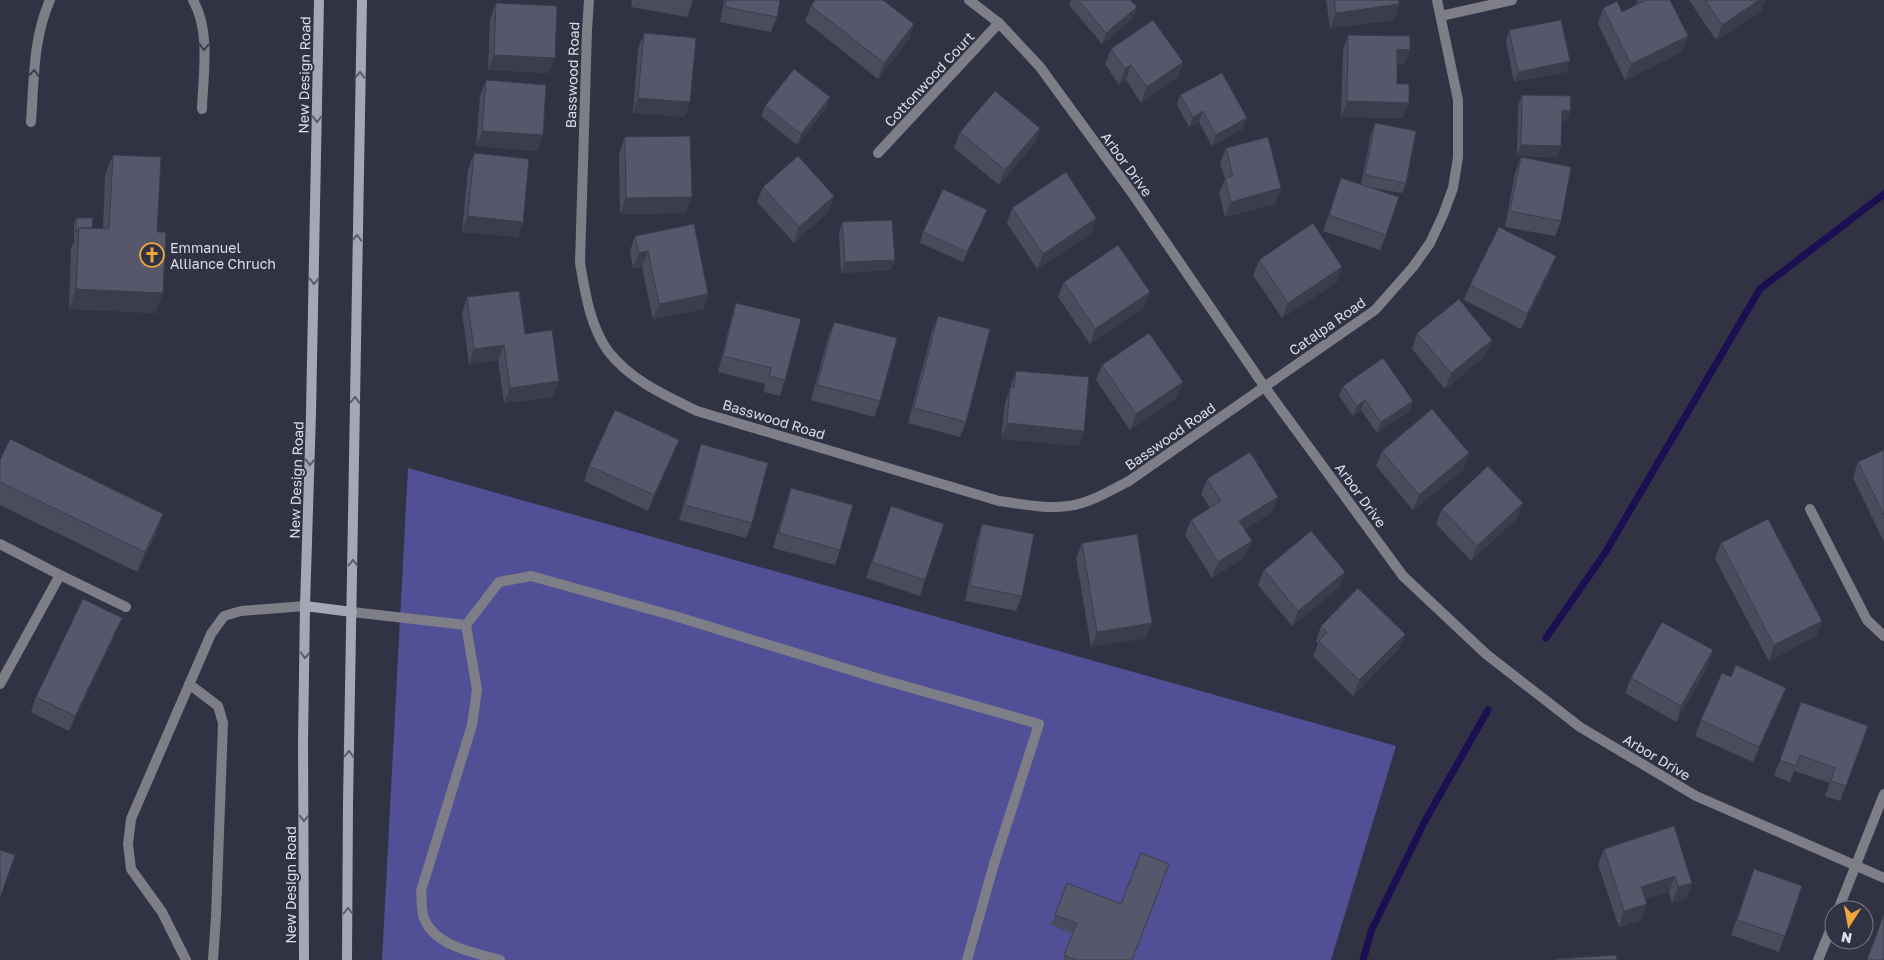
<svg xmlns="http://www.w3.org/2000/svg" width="1884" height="960" font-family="'Golos Text',sans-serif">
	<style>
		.green { fill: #514f96 }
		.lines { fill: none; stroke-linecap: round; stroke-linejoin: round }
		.stream { stroke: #1b0e51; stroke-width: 7 }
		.lane { stroke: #7d7e87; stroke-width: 10 }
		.street { stroke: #7d7e87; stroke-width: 10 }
		.secondary { stroke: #a6a7b6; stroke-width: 10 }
		.wall { fill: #4a4b5c }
		.shaded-wall { fill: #3c3d4b }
		.building { fill: #56576b; stroke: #3c3d4b }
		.oneway { stroke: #3c3d4e }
		.oneway2 { stroke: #5a5b6c }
		.labels { text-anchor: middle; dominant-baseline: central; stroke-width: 4; stroke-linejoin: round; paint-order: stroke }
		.street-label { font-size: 14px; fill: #dddeea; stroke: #313244 }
		.poi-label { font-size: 14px; fill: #dddeea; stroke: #313244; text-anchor: start }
	</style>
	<rect width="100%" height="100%" fill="#313244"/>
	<path class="green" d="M408,468l988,278 -65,214h-949z"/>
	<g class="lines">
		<path class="stream" d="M1546,638l59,-85 155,-264 124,-95
			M1363,960l9,-31 53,-108 63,-111"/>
		<path class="lane" d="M193,0c18,32 10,74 9,109
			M31,122c3,-41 2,-84 19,-122
			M352,612l114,13 33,-43 32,-6 147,41 202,62 159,45 -45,140 -27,96
			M466,625l11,65 -5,35 -51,166c1,8 0,20 3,27 11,29 50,34 76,42
			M189,684l29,22 5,17 -7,193 -3,44
			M186,960l-24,-48 -31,-43 -3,-25 3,-25 80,-185 13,-18 17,-5 64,-5"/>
		<path class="street" d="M589,0l-2,31 -7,232c5,29 10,63 28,88 22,29 58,45 89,60l302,90c23,3 46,8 69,5 21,-2 43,-16 61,-25l246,-171 38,-43 17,-24 13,-28 10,-27 5,-31v-57l-21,-100
			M969,0l30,23 41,44 92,126 132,193 139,190 83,78 94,73 116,69 188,82
			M1441,16l71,-16
			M878,153l121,-130
			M1810,509l57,111 17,16
			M0,544l60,31
			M0,684l60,-109 66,32
			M1838,910l46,-116
			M1818,960l16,-39"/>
		<path class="secondary" d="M305,606l47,6
			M304,960l-1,-218 2,-136 6,-193 8,-413
			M347,960l1,-157 14,-803"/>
	</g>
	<path class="wall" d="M632,0h61l-6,17 -56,-10z
		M724,0h56l-3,17 -6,15 -51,-10z
		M1071,0h59l7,7 -4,11 -31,26 -33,-39z
		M1326,0h73v4l-5,16 -64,8z
		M1637,0h33l18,36 -6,16 -57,28 -27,-56 5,-16 19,4 14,-6z
		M1689,0h76l-4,11 -45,29z
		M496,3l53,70 -61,-3 2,-51z
		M811,6l103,18 -5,15 -31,40 -73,-58z
		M1509,30l61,31 -4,11 -52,10 -8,-41z
		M644,33l41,84 -52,-4 5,-64z
		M1348,35l56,30h-7v19l12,19 -6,15 -62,-1 2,-67z
		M1111,49l72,13 -6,16 -36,25 -15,-23 -7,5 -14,-21z
		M486,80l57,55 -6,16 -61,-5 4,-50z
		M1180,95l63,34 -31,17 -13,-24 -10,5 -12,-22z
		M1522,95l48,16 -4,10h-5v25l-4,11 -40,-1 1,-50z
		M830,97l-4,11 -29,37 -36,-29 4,-10z
		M1375,123l31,60 -4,10 -35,-6 19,48 -6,15 -57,-19 18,-53 20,7 10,-51z
		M1040,128l-6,16 -35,41 -45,-37 6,-16z
		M625,137l61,76 -66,1 -1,-61z
		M1226,148l55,40 -6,16 -50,13 -6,-24 6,-14 -5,-16z
		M474,153l49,69 -5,15 -56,-5 6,-63z
		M113,155l44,77 -1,81 -87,-4 2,-61 4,-9h-1v-16l2,-5 16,10 11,1 2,-54z
		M1521,157l40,64 -6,15 -50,-9 10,-54z
		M763,187l66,24 -35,32 -37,-41z
		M1012,208l84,10 -5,15 -54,36 -30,-46z
		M987,210l-4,10 -20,42 -43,-19 3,-11z
		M842,222l53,38 -4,10 -50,3 -2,-40z
		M635,236l73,58 -5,15 -50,10 -11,-52 -9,1 -3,-17z
		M1556,256l-6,15 -29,58 -57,-29 6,-15z
		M1259,260l83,7 -5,15 -55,36 -29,-43z
		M1064,282l86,10 -6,15 -54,37 -32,-47z
		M467,297l86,100 -49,6 -6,-43 -29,4 -7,-51z
		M736,303l49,77 -5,16 -16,-4 1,-8 -47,-12 13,-53z
		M938,316l28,106 -6,15 -52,-14 24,-92z
		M834,322l46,79 -6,16 -63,-17 17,-63z
		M1417,333l75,7 -6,15 -41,34 -33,-40z
		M1102,365l75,33 -47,32 -34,-50z
		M1016,371l63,75 -78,-7 4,-36z
		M1343,386l70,15 -4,10 -32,22 -16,-23 -8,6 -14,-20z
		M701,444l51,79 -6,15 -67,-18 17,-60z
		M1884,450v92l-31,-64 5,-16z
		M1382,451l82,18 -51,41 -37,-44z
		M673,455l-25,56 -64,-30 5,-15z
		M0,460l163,54 -7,20 -19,38 -137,-67z
		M1207,479l71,18 -6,15 -28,18 2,26 -34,22 -27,-43 6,-15 19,-12 -9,-14z
		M791,488l49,62 -5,15 -62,-17 13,-45z
		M1523,503l-6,15 -46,43 -35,-37 6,-15z
		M891,506l34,74 -5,16 -54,-18z
		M982,524l40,72 -6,15 -51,-10 12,-61z
		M1082,543l64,95 -55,9 -15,-89z
		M1721,543l101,78 -6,15 -47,25 -54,-102z
		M1264,570l75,18 -47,38 -34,-41z
		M1321,626l84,8 -6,15 -46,47 -40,-40 5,-12 -2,-3z
		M116,633l-47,98 -38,-19 5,-15z
		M1713,650l-5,16 -32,56 -51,-29 6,-15z
		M1801,702l67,24 -28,75 -15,-5 5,-13 -36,-12 -4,11 -16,-6z
		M1780,703l-27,59 -58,-26 6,-16z
		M1604,849l88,34 -6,16 -14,4 -3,-11 -24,7 -4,21 -22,7 -21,-63z
		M1754,869l48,17 -23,66 -48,-17z
		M1067,883l65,77h-69l10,-26 -22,-9z"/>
	<path class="shaded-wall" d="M1759,0h6l-4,11 -45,29 6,-15z
		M1399,4l-5,16 -64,8 6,-15z
		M1137,7l-4,11 -31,26 4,-11z
		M914,24l-5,15 -31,40 6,-16z
		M1688,36l-6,16 -57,28 6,-16z
		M1397,49l13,1 -6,15h-12z
		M494,55l61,3 -6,15 -61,-3z
		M1570,61l-4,11 -52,10 4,-10z
		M1183,62l-6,16 -36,25 6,-16z
		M1131,65l-5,15 -7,5 6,-16z
		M830,97l-4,11 -29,37 4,-11z
		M638,98l52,4 -5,15 -52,-4z
		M1347,101l62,2 -6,15 -62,-1z
		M1562,110l8,1 -4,10h-8z
		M1203,111l-4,11 -10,5 4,-10z
		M1247,118l-4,11 -31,17 4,-11z
		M1040,128l-6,16 -35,41 6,-15z
		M482,131l61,4 -6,16 -61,-5z
		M1521,145l40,1 -4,11 -40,-1z
		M1281,188l-6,16 -50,13 6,-15z
		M834,196l-5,15 -35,32 5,-16z
		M692,197l-6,16 -66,1 6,-16z
		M987,210l-4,10 -20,42 4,-10z
		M468,216l55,6 -5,15 -56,-5z
		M1096,218l-5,15 -54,36 6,-15z
		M648,251l-6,16 -9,1 6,-15z
		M1556,256l-6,15 -29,58 6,-15z
		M895,260l-4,10 -50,3 4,-11z
		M1342,267l-5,15 -55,36 6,-15z
		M76,289l87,4 -7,20 -87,-4z
		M1150,292l-6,15 -54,37 5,-15z
		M708,294l-5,15 -50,10 6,-15z
		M1492,340l-6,15 -41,34 6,-16z
		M504,345l-6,15 -29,4 5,-15z
		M559,381l-6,16 -49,6 6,-15z
		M1183,382l-6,16 -47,32 6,-16z
		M1365,400l-4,10 -8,6 4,-10z
		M1413,401l-4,10 -32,22 4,-11z
		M1007,423l77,8 -5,15 -78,-7z
		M679,440l-6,15 -25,56 6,-16z
		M1469,453l-5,16 -51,41 6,-15z
		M1278,497l-6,15 -39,25 6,-16z
		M1523,503l-6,15 -46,43 6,-15z
		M163,514l-7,20 -19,38 8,-20z
		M1252,541l-6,15 -34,22 6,-16z
		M1345,572l-6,16 -47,38 6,-15z
		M122,618l-6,15 -47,98 6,-15z
		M1822,621l-6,15 -47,25 5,-16z
		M1152,623l-6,15 -55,9 6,-15z
		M1405,634l-6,15 -46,47 6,-16z
		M1713,650l-5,16 -32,56 5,-16z
		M1786,688l-6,15 -27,59 6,-15z
		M1675,876l-6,16 -34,10 6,-15z
		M1692,883l-6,16 -14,4 6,-16z
		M1647,904l-6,16 -22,7 5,-16z"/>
	<path class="building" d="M726,0h54l-3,17 -52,-10z
		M815,0h68l31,24 -30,39 -73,-57z
		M1078,0h52l7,7 -31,26z
		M1334,0h65v4l-63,9z
		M1646,0h24l18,36 -57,28 -28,-56 14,-7 5,11z
		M1705,0h54l-37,25z
		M496,3l61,3 -2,52 -61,-3z
		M1153,20l30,42 -36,25 -16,-22 -6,4 -14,-20z
		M1561,20l9,41 -52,11 -9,-42z
		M644,33l52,5 -6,64 -52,-4z
		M1348,35l62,1v14l-13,-1v35h12v19l-62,-2z
		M794,69l36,28 -29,37 -36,-28z
		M1222,73l25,45 -31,17 -13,-24 -10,6 -13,-22z
		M486,80l60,5 -3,50 -61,-4z
		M995,91l45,37 -35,42 -45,-38z
		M1522,95l49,1 -1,15 -8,-1 -1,36 -40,-1z
		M1375,123l41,8 -10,52 -41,-8z
		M690,136l2,61 -66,1 -1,-61z
		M1268,137l13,51 -50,14 -6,-24 8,-2 -7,-28z
		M474,153l55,6 -6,63 -55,-6z
		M113,155l48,2 -4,75h9l-3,61 -87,-4 3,-61 30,1z
		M798,156l36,40 -35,31 -36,-40z
		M1521,157l50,10 -10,54 -51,-10z
		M1066,172l30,46 -53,36 -31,-46z
		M1341,178l58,19 -13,38 -57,-20z
		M943,189l44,21 -20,42 -44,-20z
		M76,218h17l-1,10h-13l-3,5z
		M892,220l3,40 -50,2 -3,-40z
		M1313,223l29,44 -54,36 -29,-43z
		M694,224l14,70 -49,10 -11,-53 -9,2 -4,-17z
		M1499,227l57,29 -29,58 -57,-29z
		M1118,245l32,47 -55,37 -31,-47z
		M519,291l6,43 27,-4 7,51 -49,7 -6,-43 -30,4 -7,-52z
		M1459,299l33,41 -41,33 -34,-40z
		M736,303l65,16 -16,61 -16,-4 2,-8 -48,-12z
		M938,316l52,13 -24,93 -52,-14z
		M834,322l63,16 -17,63 -63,-16z
		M1149,333l34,49 -47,32 -34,-49z
		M1383,358l30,43 -32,21 -16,-22 -8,6 -14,-20z
		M1016,371l73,6 -5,54 -77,-8 3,-36 4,1z
		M1432,409l37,44 -50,42 -37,-44z
		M615,410l64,30 -25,55 -65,-29z
		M10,439l153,75 -18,38 -145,-70v-22z
		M701,444l67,19 -16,60 -67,-18z
		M1884,450v65l-26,-53z
		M1250,452l28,45 -39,24 13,20 -34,21 -27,-42 30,-19 -14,-22z
		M1488,466l35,37 -46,43 -35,-37z
		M791,488l62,17 -13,45 -61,-17z
		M891,506l53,18 -19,56 -53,-18z
		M1768,519l54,102 -48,24 -53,-102z
		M982,524l52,10 -12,62 -52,-10z
		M1311,531l34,41 -47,39 -34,-41z
		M1137,534l15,89 -55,9 -15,-89z
		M1358,588l47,46 -46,46 -40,-39 8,-9 -6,-6z
		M83,599l39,19 -47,98 -39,-19z
		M1662,622l51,28 -32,56 -50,-28z
		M1736,665l50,23 -27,59 -58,-27 21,-47 9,4z
		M1801,702l67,24 -22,60 -15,-5 4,-13 -35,-13 -4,11 -16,-6z
		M1674,826l18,57 -14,4 -3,-11 -34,11 6,17 -23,7 -20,-62z
		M0,850l15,5 -15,43z
		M1141,853l28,11 -37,96h-56l-12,-5 13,-32 -22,-8 12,-32 54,21z
		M1754,869l48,17 -17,50 -48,-16z
		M1884,914v46h-17z
		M1616,955l1,5h-61v-1z"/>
	<defs><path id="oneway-chevron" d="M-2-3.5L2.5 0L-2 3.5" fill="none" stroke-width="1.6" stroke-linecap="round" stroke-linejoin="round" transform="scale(1.25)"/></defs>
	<g class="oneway">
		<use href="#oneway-chevron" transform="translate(204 47) rotate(92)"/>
		<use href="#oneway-chevron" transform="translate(34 73) rotate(-86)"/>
	</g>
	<g class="oneway2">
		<use href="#oneway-chevron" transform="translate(360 75) rotate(-89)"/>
		<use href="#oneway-chevron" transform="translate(317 119) rotate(91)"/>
		<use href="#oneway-chevron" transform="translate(357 238) rotate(-89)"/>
		<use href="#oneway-chevron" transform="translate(314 281) rotate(91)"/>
		<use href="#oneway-chevron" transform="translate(355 400) rotate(-89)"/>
		<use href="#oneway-chevron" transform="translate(310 462) rotate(92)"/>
		<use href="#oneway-chevron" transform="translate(353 563) rotate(-89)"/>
		<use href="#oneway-chevron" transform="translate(305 655) rotate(91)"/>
		<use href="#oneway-chevron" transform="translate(349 754) rotate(-89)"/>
		<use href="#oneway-chevron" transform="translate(304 818) rotate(90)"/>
		<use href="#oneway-chevron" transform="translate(348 911) rotate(-90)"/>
	</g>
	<defs>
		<g id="church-ring" transform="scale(1.25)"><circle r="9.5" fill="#313244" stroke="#efa73d" stroke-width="1.5"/><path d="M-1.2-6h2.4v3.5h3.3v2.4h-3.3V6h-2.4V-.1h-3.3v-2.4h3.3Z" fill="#efa73d"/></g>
	</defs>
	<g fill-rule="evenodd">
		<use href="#church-ring" x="152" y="255"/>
	</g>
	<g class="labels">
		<g class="street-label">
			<text transform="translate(304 75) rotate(-89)">New Design Road</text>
			<text transform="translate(572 75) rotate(-88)">Basswood Road</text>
			<text transform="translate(929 79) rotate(-47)">Cottonwood Court</text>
			<text transform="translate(1127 164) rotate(54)">Arbor Drive</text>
			<text transform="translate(1327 326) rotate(-35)">Catalpa Road</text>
			<text transform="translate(774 419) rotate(17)">Basswood Road</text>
			<text transform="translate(1170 436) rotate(-35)">Basswood Road</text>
			<text transform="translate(296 480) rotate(-88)">New Design Road</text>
			<text transform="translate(1361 495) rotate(54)">Arbor Drive</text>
			<text transform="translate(1657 757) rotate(31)">Arbor Drive</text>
			<text transform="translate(290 885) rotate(-90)">New Design Road</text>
		</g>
		<g class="poi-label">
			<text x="170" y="247">Emmanuel<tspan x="170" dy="16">Alliance Chruch</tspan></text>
		</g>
	</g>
	<g transform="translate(1849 925) rotate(191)"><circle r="24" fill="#313244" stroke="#767786"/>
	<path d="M0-4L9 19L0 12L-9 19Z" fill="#efa73d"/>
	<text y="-8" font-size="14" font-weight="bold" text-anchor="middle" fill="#dddeea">N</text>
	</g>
</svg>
